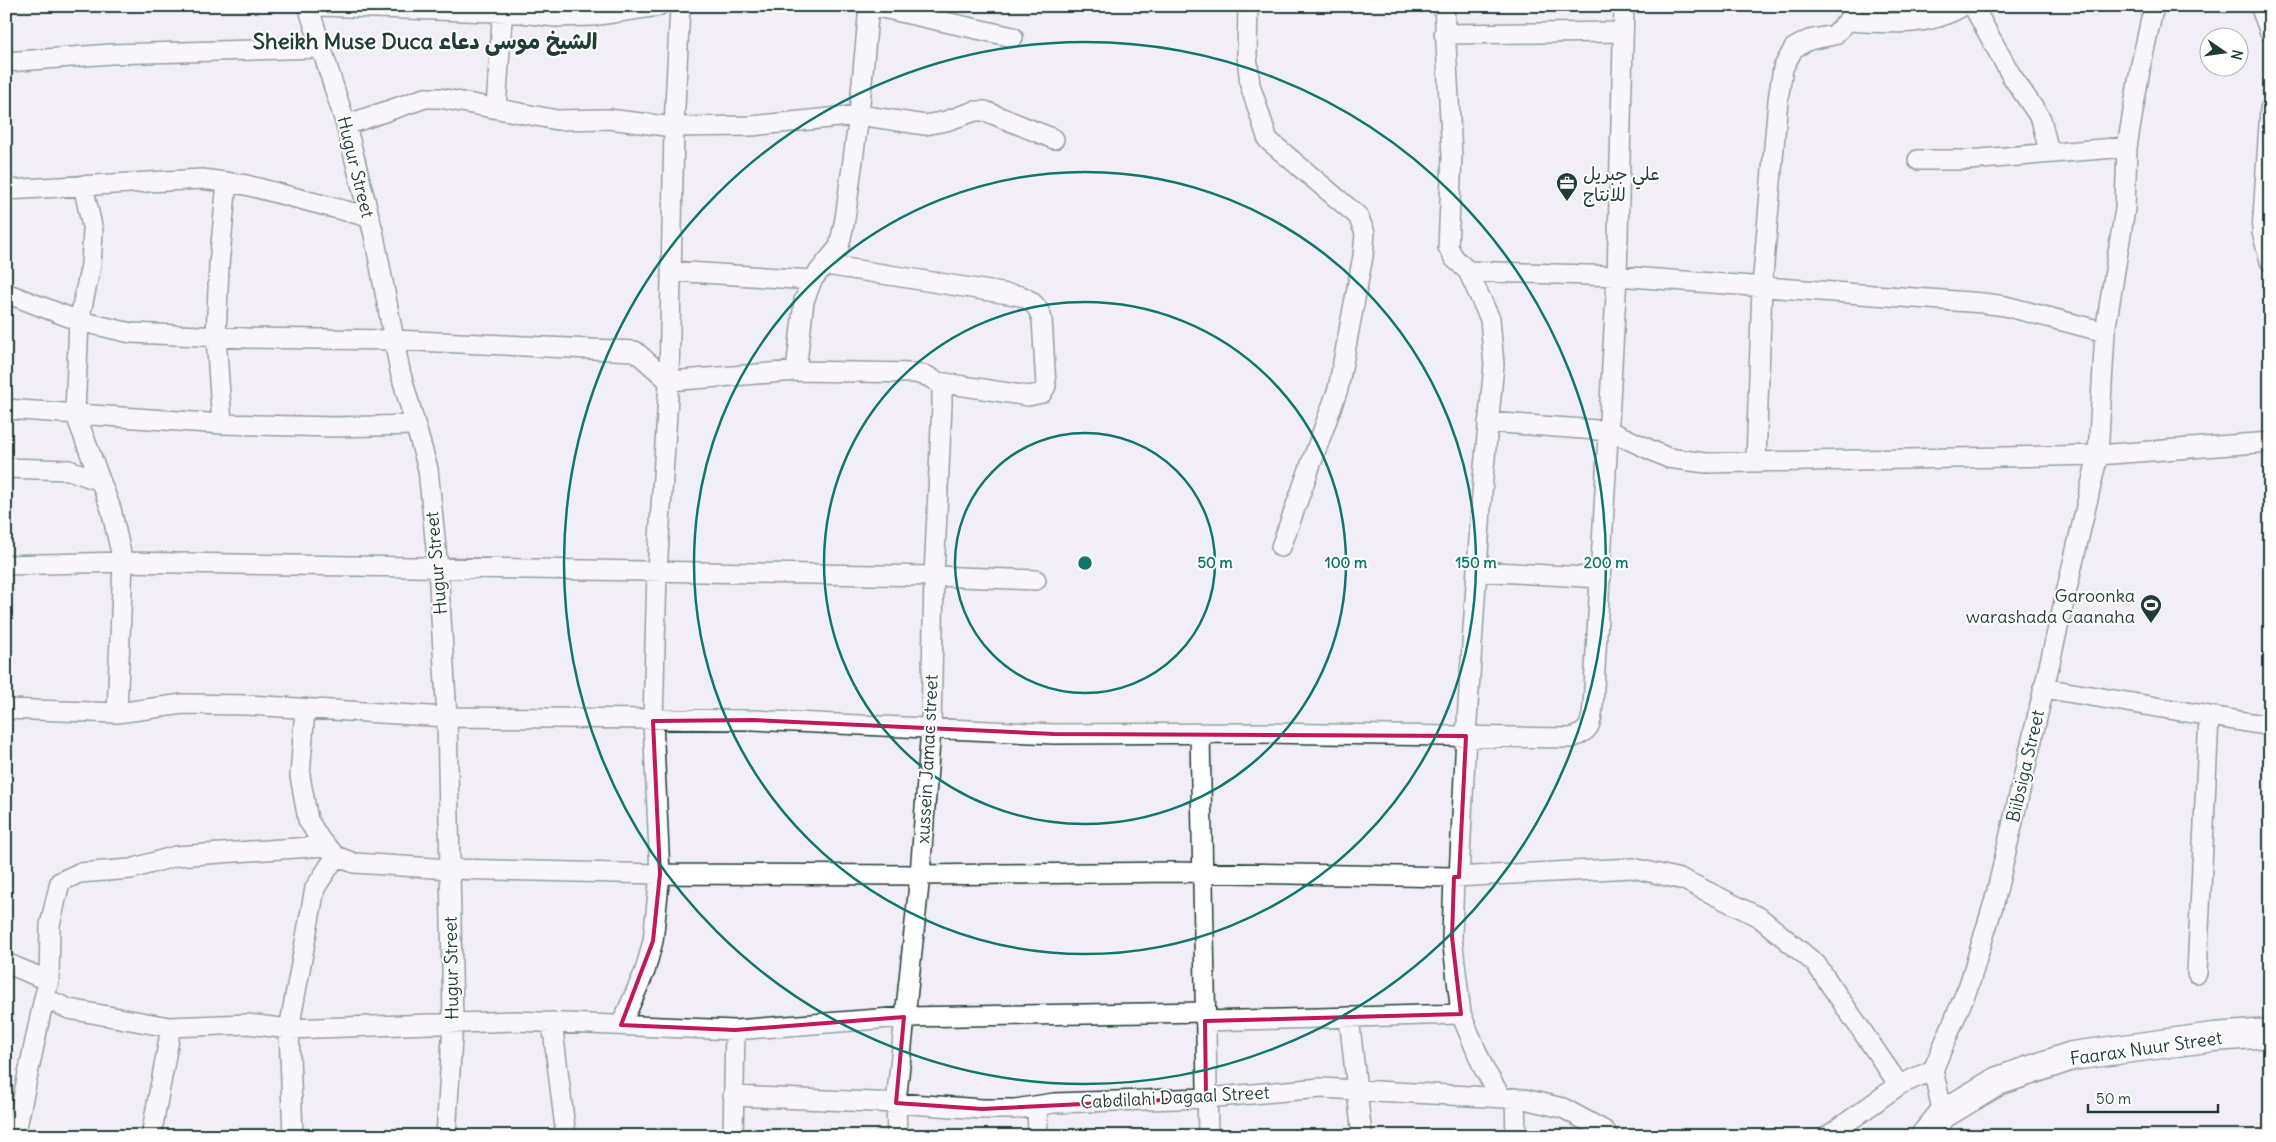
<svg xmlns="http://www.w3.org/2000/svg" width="2276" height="1142" font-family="Delius,'Playpen Sans Arabic',sans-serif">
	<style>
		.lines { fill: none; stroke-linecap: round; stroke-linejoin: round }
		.minor-casing { stroke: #1f3d34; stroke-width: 22 }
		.secondary-casing { stroke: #1f3d34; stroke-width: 31 }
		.minor { stroke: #fff; stroke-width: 19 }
		.secondary { stroke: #fff; stroke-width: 28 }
		.marked { fill: none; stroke: #c2185b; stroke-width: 4; stroke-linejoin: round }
		.ring { fill: none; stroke: #0f766e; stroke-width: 2.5 }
		.labels { text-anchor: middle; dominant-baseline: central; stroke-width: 4; stroke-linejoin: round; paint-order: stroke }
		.street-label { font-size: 18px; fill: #1f3d34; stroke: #fff }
		.poi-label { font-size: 18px; fill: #1f3d34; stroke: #fff; text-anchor: start }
		.district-label { font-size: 22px; font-weight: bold; fill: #1f3d34; stroke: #fff }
		.centre { fill: #0f766e; stroke: #fff; stroke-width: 2.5 }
		.ring-label { font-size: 15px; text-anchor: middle; font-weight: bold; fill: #0f766e; stroke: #fff; stroke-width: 4; stroke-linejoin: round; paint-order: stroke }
	</style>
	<rect width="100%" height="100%" fill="#f2eef8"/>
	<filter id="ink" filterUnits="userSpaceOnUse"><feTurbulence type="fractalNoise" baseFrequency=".02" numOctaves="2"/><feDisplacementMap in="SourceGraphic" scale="10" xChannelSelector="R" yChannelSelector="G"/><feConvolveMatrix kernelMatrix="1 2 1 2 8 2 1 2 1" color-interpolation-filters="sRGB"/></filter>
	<g filter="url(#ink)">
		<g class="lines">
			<g class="minor-casing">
				<path id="minor" d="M308,6l38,119 28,110 26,136 28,98 10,99 9,149 6,305 -7,114
					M318,6l203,7 35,4 36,-1 66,-10
					M873,6l140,31
					M1248,6l-1,49 3,30 18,55 90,76 7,17 -2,23 -25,133 -57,158
					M1444,6l8,150 -4,91 6,11 14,13 22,48 4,46 -11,113 -17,258 -7,141
					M1973,6l38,69 30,44 8,33
					M2260,6l10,26
					M1848,21c40,2 80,7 115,-15
					M1444,34l179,-2
					M6,62l105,-8 211,-6
					M496,108l7,-102
					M2270,109l-8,123 8,29
					M346,125l79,-27h15l117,22 51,-1 66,8 77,-1 108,-11 66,10 21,-4 29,-10h10l69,28
					M1918,160h51l158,-13
					M83,185l10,46 -2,34 -12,56 -4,92 36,96 12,53 -6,151
					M6,190l196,-11 44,6 123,32
					M671,271l141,9
					M1468,271l149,5 366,27 22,3 100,26
					M6,293l73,28 52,12 117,5 146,2 241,11 34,30 127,-10 119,2 12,3 11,6 90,14 14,-3 4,-7 -4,-67c-4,-12 -9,-18 -21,-23l-195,-31
					M796,371l8,-70 8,-21 27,-33 6,-28 14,-104 10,-109
					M6,409l216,15 111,3 81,-2
					M1488,422l122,9 58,27 38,5 392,-8 172,-13
					M222,424l-6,-87 3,-72 8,-83
					M1756,462l6,-175 16,-187 5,-32 11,-20 15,-8 25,-5 14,-14 5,-15
					M6,468l63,2 31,11
					M6,565l117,-3 811,14 102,4
					M1477,571l124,7
					M2043,688l227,38
					M6,709l111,4 66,-9 64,1 200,12 306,3 301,14 205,-1 312,5c20,-7 20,-13 22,-33l24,-429 7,-270
					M305,709l-5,67 8,44 13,21 15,15 18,7 96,6 210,5 260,1 253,-3 281,5 179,-9 51,12 75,37 57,47 83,121
					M1200,734l8,402
					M326,846l-150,10 -45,13 -52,4 -19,9 -10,43 -1,56 -5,17 25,11 100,18 79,-3 41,5 226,-8 220,9 169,-13 301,-5
					M1454,877l-2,60 9,77 23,55 17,28
					M6,963l43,18
					M2197,973l12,-256
					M1349,1017l13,119
					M1205,1021l256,-7
					M552,1022l14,114
					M621,1025l24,-54 8,-30 7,-67 -7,-153 4,-150 12,-190 5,-254 6,-121
					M1933,1070l36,-85 26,-86 103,-444 7,-123 20,-123 2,-62 14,-83 13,-58
					M1933,1070l10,44
					M733,1096l163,7 86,6h33l39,-6 152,-5 115,-10 203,11 39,9 42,23 3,5
					M1515,1098l1,38
					M1037,1106l1,30
					M15,1136l29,-138
					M151,1136l18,-97v-12
					M293,1136l-4,-107 26,-141 21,-32
					M733,1136l2,-106
					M897,1136l-1,-33 24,-228 11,-147 3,-152 8,-171v-16l-4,-7
					M1828,1136l71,-51 34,-15"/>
			</g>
			<g class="secondary-casing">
				<path id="secondary" d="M1925,1136l18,-22 55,-33 74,-25 142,-19 56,-4"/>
			</g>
			<use href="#minor" class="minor"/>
			<use href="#secondary" class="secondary"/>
		</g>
	</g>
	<path d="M0 0H2276V1142H0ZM753,720l301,14 412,2 -7,141h-5l-2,60 9,77 -256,7 1,77 -224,11 -86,-6 8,-86 -169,13 -114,-5 32,-84 7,-67 -7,-153z" fill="#f2eef8" fill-opacity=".55" fill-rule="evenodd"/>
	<path class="marked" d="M753,720l301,14 412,2 -7,141h-5l-2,60 9,77 -256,7 1,77 -224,11 -86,-6 8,-86 -169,13 -114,-5 32,-84 7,-67 -7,-153z"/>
	<g class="ring">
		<circle cx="1085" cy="563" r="130"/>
		<circle cx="1085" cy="563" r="261"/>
		<circle cx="1085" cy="563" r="391"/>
		<circle cx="1085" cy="563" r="521"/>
	</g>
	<defs>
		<g id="office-pin" transform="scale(1.125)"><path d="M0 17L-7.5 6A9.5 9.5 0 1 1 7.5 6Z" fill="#1f3d34" stroke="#fff"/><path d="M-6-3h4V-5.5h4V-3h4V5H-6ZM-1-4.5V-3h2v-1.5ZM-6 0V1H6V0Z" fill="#fff"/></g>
		<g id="stadium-pin" transform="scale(1.125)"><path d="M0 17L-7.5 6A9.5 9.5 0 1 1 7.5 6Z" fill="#1f3d34" stroke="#fff"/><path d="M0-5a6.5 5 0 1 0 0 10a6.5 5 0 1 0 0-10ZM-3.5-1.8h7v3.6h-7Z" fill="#fff"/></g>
	</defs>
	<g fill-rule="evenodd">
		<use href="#office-pin" x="1567" y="183"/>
		<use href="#stadium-pin" x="2151" y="605"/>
	</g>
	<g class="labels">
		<g class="street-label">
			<text transform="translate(356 167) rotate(76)">Hugur Street</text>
			<text transform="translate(436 563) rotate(-95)">Hugur Street</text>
			<text transform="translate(927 759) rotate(-87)">xussein Jamac street</text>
			<text transform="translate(2025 766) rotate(-77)">Biibsiga Street</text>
			<text transform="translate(451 968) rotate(-91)">Hugur Street</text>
			<text transform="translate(2146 1048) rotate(-8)">Faarax Nuur Street</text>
			<text transform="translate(1175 1097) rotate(-3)">Cabdilahi Dagaal Street</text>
		</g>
		<g class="poi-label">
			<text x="1583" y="173">علي جبريل<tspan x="1583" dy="21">للانتاج</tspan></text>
			<text x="2135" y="595" text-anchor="end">Garoonka<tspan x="2135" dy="21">warashada Caanaha</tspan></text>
		</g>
		<g class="district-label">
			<text x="425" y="41">Sheikh Muse Duca الشيخ موسى دعاء</text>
		</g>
	</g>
	<circle cx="1085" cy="563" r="8" class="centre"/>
	<g class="ring-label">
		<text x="1215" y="568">50 m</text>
		<text x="1346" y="568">100 m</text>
		<text x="1476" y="568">150 m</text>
		<text x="1606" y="568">200 m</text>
	</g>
	<rect width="2276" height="1142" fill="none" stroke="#fff" stroke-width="25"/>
	<rect x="12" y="12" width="2251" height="1117" fill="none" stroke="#1f3d34" stroke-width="2" filter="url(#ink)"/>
	<g transform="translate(2224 52) rotate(103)"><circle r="24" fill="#ffffff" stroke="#a5b1ae"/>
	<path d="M0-4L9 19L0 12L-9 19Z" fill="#1f3d34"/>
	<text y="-8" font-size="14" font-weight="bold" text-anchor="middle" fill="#1f3d34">N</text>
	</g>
	<path d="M2088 1104v8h130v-8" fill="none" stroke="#1f3d34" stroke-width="2.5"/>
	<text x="2096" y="1104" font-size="15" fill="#1f3d34" stroke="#ffffff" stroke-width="4" paint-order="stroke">50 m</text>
</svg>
